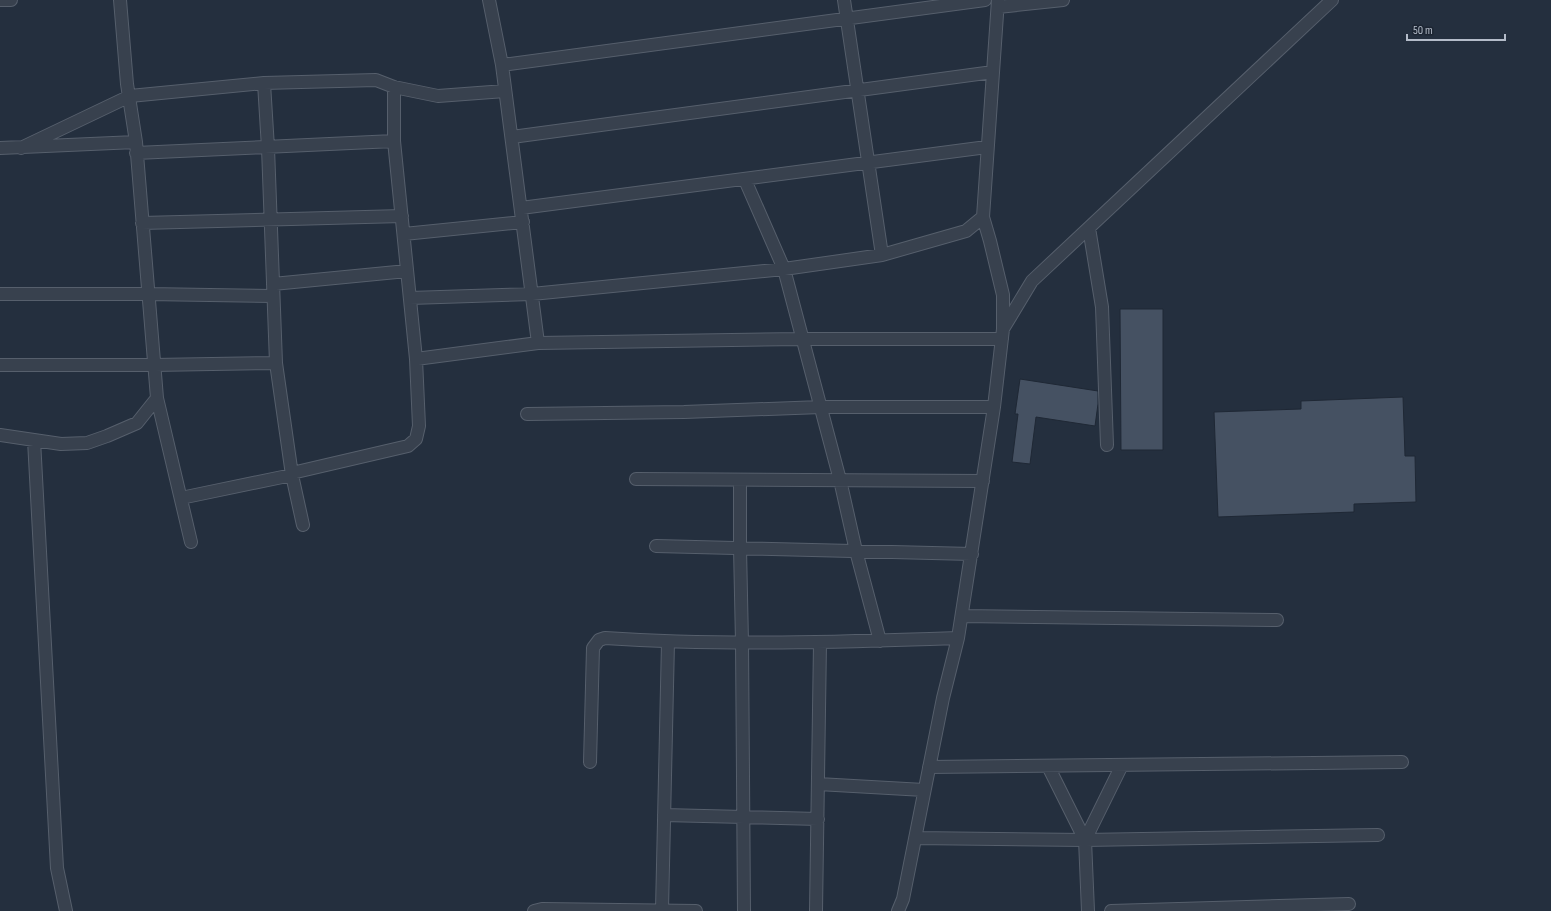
<svg xmlns="http://www.w3.org/2000/svg" width="1551" height="911" font-family="'Sofia Sans Condensed',sans-serif">
	<style>
		.building { fill: #455162; stroke: #1f2835 }
		.lines { fill: none; stroke-linecap: round; stroke-linejoin: round }
		.minor-casing { stroke: #565f6c; stroke-width: 14 }
		.minor { stroke: #38414e; stroke-width: 12 }
	</style>
	<rect width="100%" height="100%" fill="#242f3e"/>
	<path class="building" d="M1120,309h43v141h-42z
		M1020,379l78,12v13l-3,22 -59,-9 -6,47 -18,-2 6,-48h-3z
		M1403,397l2,59h10l1,46 -62,2v8l-136,5 -4,-105 87,-3v-8z"/>
	<g class="lines">
		<g class="minor-casing">
			<path id="minor" d="M0,0h11
				M120,0l7,84 9,58 21,256 34,144
				M489,0l13,65 36,278
				M844,0l38,255
				M998,7l65,-7
				M502,65l483,-65
				M264,83l4,65 8,215 16,112 11,50
				M512,137l481,-65
				M0,148l136,-6
				M21,148l109,-52 134,-13 112,-3 18,7 44,9 67,-5
				M136,153l258,-12
				M745,180l39,89 56,211 16,71 24,90
				M521,208l466,-61
				M142,223l260,-7
				M1089,228l13,79 5,138
				M404,234l119,-12
				M273,284l134,-13
				M0,294h148l125,2
				M410,298l122,-4 252,-25 98,-14 84,-24 17,-14 15,-217
				M1003,329l29,-48 300,-281
				M416,359l122,-16 263,-4h201
				M0,365h154l122,-2
				M527,414l157,-2 137,-5h173
				M0,435l61,9 26,-1 20,-7 30,-13 20,-25
				M34,440l23,428 9,43
				M292,473l116,-27 8,-7 3,-13 -3,-67 -22,-218v-54
				M636,479l347,2
				M740,480v68l2,94 2,269
				M181,498l111,-23
				M656,546l316,8
				M962,616l315,4
				M590,762l3,-114 6,-8 6,-2c118,8 236,4 353,0
				M1048,766l37,74
				M929,767l473,-5
				M818,784l106,6
				M664,815l154,4
				M915,838l170,2 293,-5
				M662,910l6,-268
				M534,911l8,-2 154,2
				M816,911l4,-268
				M898,911l5,-12 40,-201 15,-60 36,-231 9,-78v-34l-13,-54 -7,-24
				M1088,911l-3,-71 37,-75
				M1111,911l238,-7"/>
		</g>
		<use href="#minor" class="minor"/>
	</g>
	<path d="M1407 34v6h98v-6" fill="none" stroke="#b4bcc9" stroke-width="2"/>
	<text x="1413" y="34" font-size="12" fill="#b4bcc9" stroke="#1d2633" stroke-width="3" paint-order="stroke">50 m</text>
</svg>
